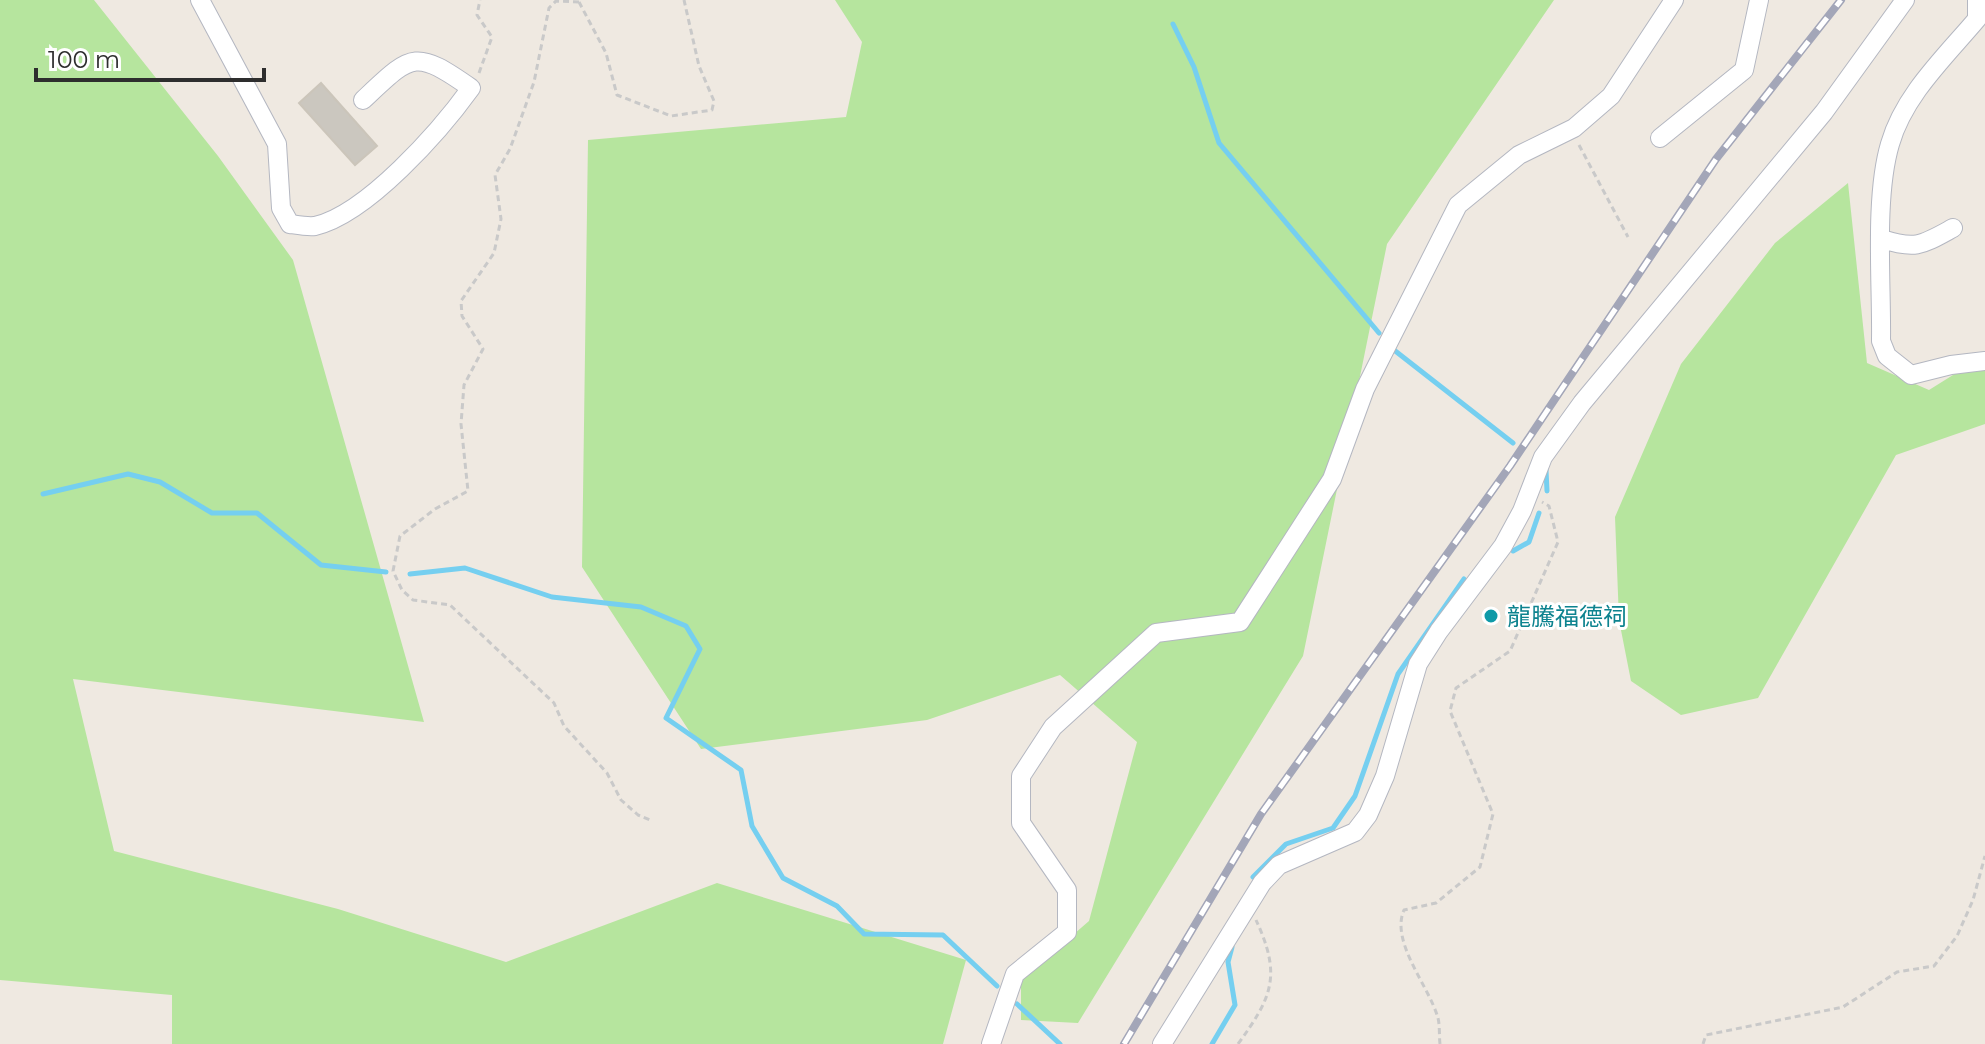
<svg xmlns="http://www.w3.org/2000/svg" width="1985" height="1044" font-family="Montserrat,'Noto Sans TC',sans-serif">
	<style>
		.green { fill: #b6e59e }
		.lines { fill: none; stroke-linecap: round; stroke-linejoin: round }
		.stream { stroke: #75cff0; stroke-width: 5 }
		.building { fill: #cbc7bf; stroke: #cbc5ba; stroke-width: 2 }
		.minor-casing { stroke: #b4b7c1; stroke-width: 20 }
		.path { stroke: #c9c9c9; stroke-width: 3; stroke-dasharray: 6 4; stroke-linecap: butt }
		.minor { stroke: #fff; stroke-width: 18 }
		.rail-casing { stroke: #a3a6b8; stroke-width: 8 }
		.rail { stroke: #fff; stroke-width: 5; stroke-dasharray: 15; stroke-linecap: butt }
		.culture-dot { fill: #0f9aa8; stroke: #fff; stroke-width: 3 }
		.labels { text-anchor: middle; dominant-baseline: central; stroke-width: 6; stroke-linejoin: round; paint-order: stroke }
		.culture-label { font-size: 24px; fill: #0d838f; stroke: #fff; text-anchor: start }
	</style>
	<rect width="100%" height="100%" fill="#efe9e1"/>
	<path class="green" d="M0,0h94l124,156 75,104 131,462 -351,-43 41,172 224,58 168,53 211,-79 249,77 -23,84h-771v-49l-172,-15z
		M835,0h719l-167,244 -84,412 -225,367 -57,-3v-40l68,-59 48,-179 -77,-67 -133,45 -226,29 -119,-182 6,-427 258,-23 16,-75z
		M1848,183l19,180 62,27 56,-35v69l-89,31 -138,243 -77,17 -50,-34 -12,-61 -4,-103 66,-153 94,-121z"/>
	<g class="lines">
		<path class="stream" d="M1173,24l21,43 25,76 160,190
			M1394,350l119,93
			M1546,470l1,21
			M43,494l85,-20 32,8 52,31h45l64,52 65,7
			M1513,551l16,-9 10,-29
			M410,574l55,-6 87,29 89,10 45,19 14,23 -34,69 75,52 11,56 31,52 54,28 27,28 79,1 54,51
			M1253,877l33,-33 47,-16 22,-32 43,-122 66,-95
			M1017,1004l43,40
			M1212,1044l23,-39 -7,-43 4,-15"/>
	</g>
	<path class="building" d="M321,83l56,63 -22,19 -56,-62z"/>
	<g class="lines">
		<g class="minor-casing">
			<path id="minor" d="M200,0l77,144 4,64 9,16c7,1 18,3 25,2 52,-12 125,-95 156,-138 -57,-40 -59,-34 -108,12
				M1977,0v19c-32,38 -73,76 -87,125 -16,54 -8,140 -9,197l6,15 24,19 40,-10 34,-4
				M1660,138l84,-68 15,-70
				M1882,239c34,11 40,6 71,-11
				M991,1044l24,-70 52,-42v-42l-46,-67v-47l32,-49 103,-94 84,-11 92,-143 33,-90 93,-184 61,-50 55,-27 37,-32 63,-96
				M1162,1044l100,-161 17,-18 76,-33 13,-17 17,-39 33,-112 21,-33 64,-85 19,-35 21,-54 39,-54 242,-291 81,-112"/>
		</g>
		<path class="path" d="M579,2l-23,-1 -7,7 -15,74 -24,67 -15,26 6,44 -7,34 -33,48 1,15 21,33 -19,36 -3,39 7,67 -33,18 -35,27 -7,35 9,19 11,10 37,5 104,98 10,23 43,47 14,27 17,15 12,5
			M579,2l27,51 11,42 54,21 41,-6 2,-9 -15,-35 -15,-66
			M479,73l13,-36 -15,-22 3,-15
			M1579,145l49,92
			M1238,1044c34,-47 44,-68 18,-124
			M1440,1044c-1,-8 0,-18 -2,-26 -9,-32 -48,-76 -34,-108l32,-7 44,-36 13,-53 -43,-103 6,-23 54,-37 48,-109 -9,-36 -7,-4
			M1703,1044l3,-9 137,-28 54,-35 37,-6 23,-30 16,-36 12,-44"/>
		<use href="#minor" class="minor"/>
		<g class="rail-casing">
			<path id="rail" d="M1124,1044l137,-230 249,-348 206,-307 125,-159"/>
		</g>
		<use href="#rail" class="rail"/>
	</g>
	<circle class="culture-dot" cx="1491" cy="616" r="8"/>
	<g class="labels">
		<g class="culture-label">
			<text x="1507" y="616">龍騰福德祠</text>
		</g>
	</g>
	<path d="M36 68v12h228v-12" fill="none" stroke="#2e2e2e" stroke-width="4"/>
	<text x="48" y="68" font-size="24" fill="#2e2e2e" stroke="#ffffff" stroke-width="6" paint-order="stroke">100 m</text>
</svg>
